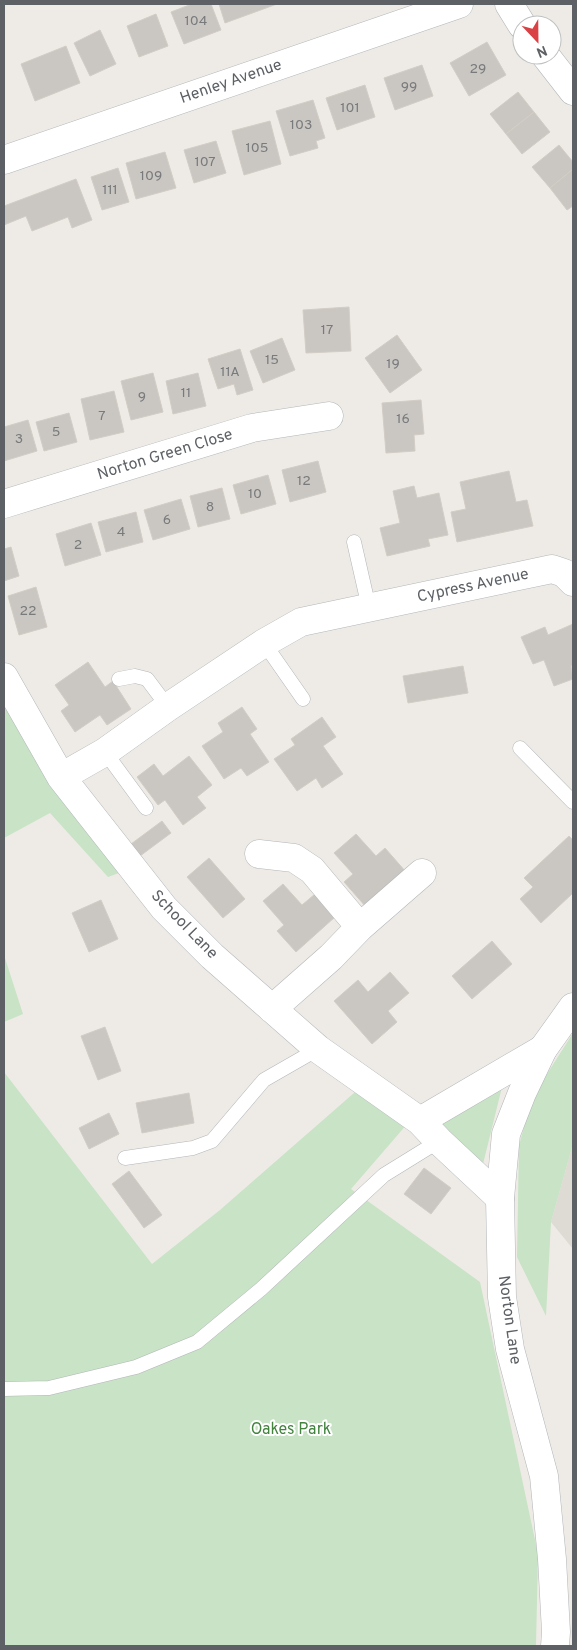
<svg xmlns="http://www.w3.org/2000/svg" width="577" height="1650" font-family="Overpass,sans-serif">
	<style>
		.education { fill: #dedad4 }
		.green { fill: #c8e3c5 }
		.building { fill: #cac6c2; stroke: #d2cdc5 }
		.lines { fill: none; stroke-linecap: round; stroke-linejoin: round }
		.lane-casing { stroke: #b3b6b9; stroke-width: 15 }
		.street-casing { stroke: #b3b6b9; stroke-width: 29 }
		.secondary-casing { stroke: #b2b5b9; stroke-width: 29 }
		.lane { stroke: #fff; stroke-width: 14 }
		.street { stroke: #fff; stroke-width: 28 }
		.secondary { stroke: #fff; stroke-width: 28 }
		.labels { text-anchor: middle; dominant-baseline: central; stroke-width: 4; stroke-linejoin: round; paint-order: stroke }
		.number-label { font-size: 14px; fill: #787a7c }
		.street-label { font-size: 16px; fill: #5d6165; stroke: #fff }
		.park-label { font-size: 16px; fill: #42833e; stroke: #fff }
	</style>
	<rect width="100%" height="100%" fill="#eeebe6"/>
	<path class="education" d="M573,1144v105l-22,-27z"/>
	<path class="green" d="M4,700l123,170 -19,7 -58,-64 -46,25z
		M4,955l19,59 -19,8z
		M573,1033v111l-22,78 -5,94 -29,-59 2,-112 14,-49z
		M4,1072l148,192 68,-54 142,-124 46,37 -57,66 129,93 58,272 -2,92h-532z
		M503,1083l-20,81 -48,-40z"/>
	<path class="building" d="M192,4h19l10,26 -37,14 -13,-32z
		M219,4h58l-52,19z
		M156,14l12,32 -29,11 -12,-31z
		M100,30l16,34 -26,12 -16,-33z
		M487,42l19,33 -37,21 -19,-33z
		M66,46l14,37 -45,18 -14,-37z
		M422,65l11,31 -38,14 -11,-32z
		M365,85l10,32 -38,13 -11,-32z
		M518,92l16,20 -28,22 -16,-20z
		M313,100l12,38 -9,3 2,7 -28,8 -14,-45z
		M534,112l16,20 -28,22 -16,-20z
		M270,121l11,43 -37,11 -12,-44z
		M216,141l10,32 -32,10 -10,-33z
		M559,145l14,17v7l-23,19 -18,-21z
		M165,152l11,36 -40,11 -10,-36z
		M118,168l11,34 -27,8 -11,-33z
		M573,169v37l-6,4 -17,-22z
		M76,179l16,41 -20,8 -4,-11 -36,14 -6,-15 -22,9v-19z
		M349,307l2,44 -45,2 -3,-43z
		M397,335l25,35 -32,23 -25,-35z
		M282,338l13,32 -32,13 -13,-32z
		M240,349l13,41 -16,5 -3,-11 -16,5 -10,-30z
		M153,373l10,39 -32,8 -10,-39z
		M198,373l8,33 -33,8 -7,-33z
		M114,391l10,41 -34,8 -9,-41z
		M421,400l3,34 -10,1 1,16 -29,2 -4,-50z
		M69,413l8,29 -33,9 -8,-29z
		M28,420l9,31 -33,10v-34z
		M318,461l8,31 -36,10 -8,-32z
		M509,471l7,31 11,-2 6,26 -76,16 -6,-30 15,-3 -6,-27z
		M268,475l8,29 -35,10 -8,-29z
		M414,486l3,12 22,-5 9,42 -20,4 2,7 -43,10 -7,-28 20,-5 -7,-32z
		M222,488l8,31 -32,8 -8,-31z
		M181,499l9,30 -37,11 -9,-30z
		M136,512l7,30 -37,10 -8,-30z
		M91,523l10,32 -36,11 -9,-32z
		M11,547l8,29 -15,5v-32z
		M36,587l11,40 -28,8 -11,-39z
		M573,624v41l-2,1 2,13 -19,7 -10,-26 -11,4 -12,-27 24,-10 3,8z
		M88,662l17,25 8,-6 18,28 -24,16 -7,-10 -25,17 -14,-21 8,-6 -14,-20z
		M463,666l5,27 -60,10 -5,-27z
		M242,707l15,22 -7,5 19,28 -22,14 -6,-8 -17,11 -22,-33 21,-14 -5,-9z
		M322,717l14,20 -13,9 20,28 -21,14 -6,-10 -19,13 -23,-32 21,-14 -4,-6z
		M189,756l23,29 -15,12 9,11 -23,17 -18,-25 -7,5 -21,-28 17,-13 9,12z
		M162,821l9,12 -31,23 -9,-12z
		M356,834l20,22 9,-8 21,24 -40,35 -22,-25 9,-8 -19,-21z
		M569,836l4,4v53l-32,30 -21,-24 13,-12 -9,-9z
		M209,858l36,41 -22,19 -36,-41z
		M283,884l19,21 13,-11 20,23 -39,35 -19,-21 7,-6 -21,-24z
		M101,900l17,39 -29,13 -17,-39z
		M492,941l20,23 -40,35 -20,-23z
		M390,972l19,21 -21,18 9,11 -25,22 -38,-43 24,-21 10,12z
		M105,1027l16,44 -23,9 -17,-44z
		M189,1093l5,30 -52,10 -6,-30z
		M109,1113l10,21 -30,15 -10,-21z
		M424,1168l27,20 -20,26 -27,-20z
		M129,1171l33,44 -18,13 -32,-44z"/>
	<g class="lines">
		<g class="lane-casing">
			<path id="lane" d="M354,542l15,66
				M264,643l39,56
				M119,679l16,-3 12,3 21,28
				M520,748l53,54
				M105,752l41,56
				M125,1158l68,-10 19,-7 52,-61 54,-31
				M4,1389l45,-1 87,-21 61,-25 64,-53 123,-114 55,-34"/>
		</g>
		<g class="street-casing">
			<path id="street" d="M509,4l13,21
				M545,55l28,36
				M4,160l455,-156
				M4,504l248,-76 77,-12
				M4,677l57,100 103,131 48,48 106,93 102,72 19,20 61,57
				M61,777l44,-25 63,-45 96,-64 37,-21 251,-53 12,4 9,9
				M259,854l35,4 18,12 48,57
				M272,1009l59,-52 29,-30 62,-54
				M420,1121l123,-72"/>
		</g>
		<g class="secondary-casing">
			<path id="secondary" d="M555,1646l1,-14 -4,-73 -8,-83 -34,-127 -8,-52 -2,-99 6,-64 16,-41 21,-44 30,-42"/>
		</g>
		<use href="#lane" class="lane"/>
		<use href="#street" class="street"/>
		<use href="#secondary" class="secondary"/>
	</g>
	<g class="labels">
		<g class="number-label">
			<text x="196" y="21">104</text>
			<text x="478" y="69">29</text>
			<text x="409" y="87">99</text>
			<text x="350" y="108">101</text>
			<text x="301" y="125">103</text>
			<text x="257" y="148">105</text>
			<text x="205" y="162">107</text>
			<text x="151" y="176">109</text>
			<text x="110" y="190">111</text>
			<text x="327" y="330">17</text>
			<text x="272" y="360">15</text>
			<text x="393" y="364">19</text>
			<text x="230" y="372">11A</text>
			<text x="186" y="393">11</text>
			<text x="142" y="397">9</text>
			<text x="102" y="416">7</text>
			<text x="403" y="419">16</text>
			<text x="56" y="432">5</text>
			<text x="19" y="439">3</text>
			<text x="304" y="481">12</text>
			<text x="255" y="494">10</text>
			<text x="210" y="507">8</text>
			<text x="167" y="520">6</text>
			<text x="121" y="532">4</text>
			<text x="78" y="545">2</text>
			<text x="28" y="611">22</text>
		</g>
		<g class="street-label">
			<text transform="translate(231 82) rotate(-19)">Henley Avenue</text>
			<text transform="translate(165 455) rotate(-17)">Norton Green Close</text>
			<text transform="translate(473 586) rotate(-12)">Cypress Avenue</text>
			<text transform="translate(184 925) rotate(46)">School Lane</text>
			<text transform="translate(509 1320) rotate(82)">Norton Lane</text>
		</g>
		<g class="park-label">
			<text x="291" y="1430">Oakes Park</text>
		</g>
	</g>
	<rect width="577" height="1650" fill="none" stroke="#5d6165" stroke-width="10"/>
	<g transform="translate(537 40) rotate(158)"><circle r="24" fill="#ffffff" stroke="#bec0c1"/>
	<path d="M0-4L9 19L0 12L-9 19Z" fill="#d94145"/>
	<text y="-8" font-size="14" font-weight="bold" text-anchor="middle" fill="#5d6165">N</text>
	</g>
</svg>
